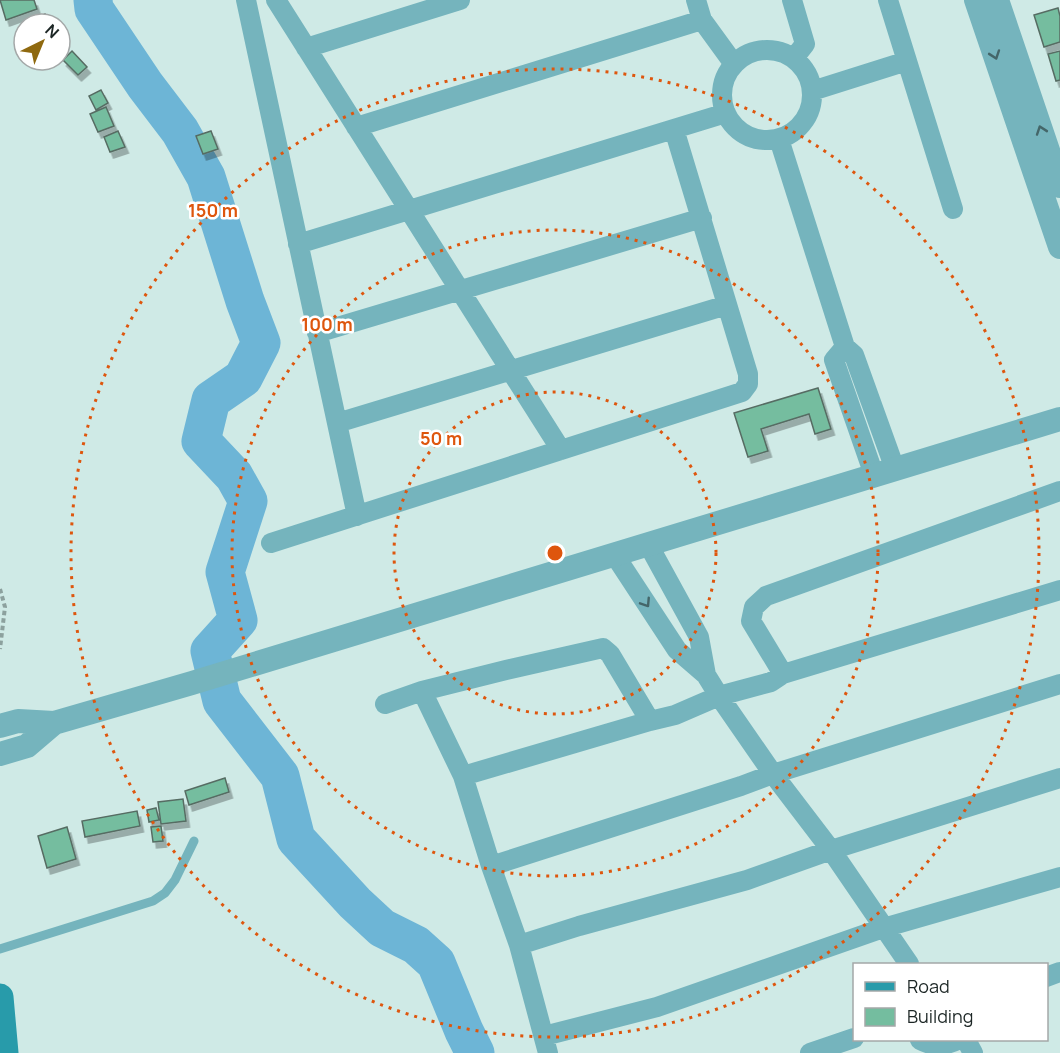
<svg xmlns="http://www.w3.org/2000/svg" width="1060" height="1053" font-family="Manrope,sans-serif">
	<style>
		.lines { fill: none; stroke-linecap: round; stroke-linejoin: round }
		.river { stroke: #6db5d6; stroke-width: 39 }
		.building { fill: #74bd9f; stroke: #576c63; stroke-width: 1.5; filter: url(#shadow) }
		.path { stroke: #8ca19e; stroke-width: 4; stroke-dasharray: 4.5 3; stroke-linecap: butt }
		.service { stroke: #75b4bd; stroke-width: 9 }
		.minor { stroke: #75b4bd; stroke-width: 20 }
		.tertiary { stroke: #75b4bd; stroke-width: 24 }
		.secondary { stroke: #289baa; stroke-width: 27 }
		.oneway { stroke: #446669 }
		.ring { fill: none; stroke: #de560d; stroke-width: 3; stroke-dasharray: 3 6 }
		.centre { fill: #de560d; stroke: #fff; stroke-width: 3 }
		.ring-label { font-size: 18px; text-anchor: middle; font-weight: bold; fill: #de560d; stroke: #fff; stroke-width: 5; stroke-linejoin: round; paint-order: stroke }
	</style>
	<defs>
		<filter id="shadow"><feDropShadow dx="3.5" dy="6" stdDeviation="0" flood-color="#0004"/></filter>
	</defs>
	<rect width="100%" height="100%" fill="#cfeae6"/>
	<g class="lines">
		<path class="river" d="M93,0l1,9 51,76 35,46 26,46 39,124 16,42 -18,35 -32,22 -10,41 33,35 14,25 -23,71 13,48 -28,31 12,50 58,75 16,63 59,64 27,25 34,17 20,18 28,68 11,22"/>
	</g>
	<path class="building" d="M0,0h34l3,9 -31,11z
		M1058,8l2,8v26l-16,5 -10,-32z
		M45,14l4,10h-24v-1z
		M72,51l15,16 -9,8 -15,-15z
		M1060,51v29l-4,1 -8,-27z
		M101,90l7,13 -12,7 -7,-14z
		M106,107l8,19 -16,6 -8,-18z
		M118,131l7,16 -15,5 -6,-15z
		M211,131l7,18 -15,5 -7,-18z
		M818,388l13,41 -16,5 -6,-20 -48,15 7,22 -20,6 -14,-44z
		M225,778l4,14 -40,13 -4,-14z
		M183,799l3,22 -25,3 -3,-22z
		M156,808l3,12 -10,2 -2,-12z
		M137,811l3,15 -55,11 -3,-16z
		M161,826l2,15 -10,1 -2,-15z
		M67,827l9,32 -29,9 -9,-32z"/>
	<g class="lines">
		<path class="path" d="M0,589l5,18 -5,42"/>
		<path class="service" d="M0,949l153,-48 12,-8 10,-13 19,-39"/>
		<path class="minor" d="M246,0l111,516
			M276,0l285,450
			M696,0l6,20 32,44
			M792,0l13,44 -11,14
			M888,0l65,209
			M306,48l154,-48
			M722 95a45 45 0 1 1 90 0a45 45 0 1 1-90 0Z
			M812,91l95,-30
			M356,127l346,-107
			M779,139l66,208 9,8 41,114
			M298,244l428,-131
			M317,333l385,-115
			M845,347l-11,13 40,115
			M337,423l390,-118
			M271,543l471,-151 6,-8v-10l-74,-245
			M648,544l51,93 7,38
			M614,554l63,96 29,25 13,21 54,78 58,76 78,114
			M783,674l-32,-53 3,-14 12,-11 294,-105
			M422,691l41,85 28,90 28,79 29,108
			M385,704l37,-13 84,-21 97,-22 7,6 40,67
			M463,776l187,-55 25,-6 44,-19 52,-14 12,-8 277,-84
			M491,866l250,-80 32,-12 287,-90
			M519,945l60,-19 168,-46 84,-30 229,-72
			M1046,977l14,-5
			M544,1036l113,-29 226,-79 177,-51
			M920,1040c13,7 25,6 38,0
			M966,1040l7,13
			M810,1053l44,-15"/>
		<path class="tertiary" d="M976,0l84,247
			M997,0l63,186
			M0,726l18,-5 36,2 138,-40 868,-264
			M0,754l27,-8 27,-23"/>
		<path class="secondary" d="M0,997l5,56"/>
	</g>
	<defs><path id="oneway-chevron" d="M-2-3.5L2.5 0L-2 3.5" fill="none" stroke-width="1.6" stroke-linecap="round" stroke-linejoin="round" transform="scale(1.5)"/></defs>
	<g class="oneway">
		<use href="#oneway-chevron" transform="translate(995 55) rotate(71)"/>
		<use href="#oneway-chevron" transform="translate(1041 130) rotate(-109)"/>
		<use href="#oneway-chevron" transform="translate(646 603) rotate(57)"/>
	</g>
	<g class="ring">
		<circle cx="555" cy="553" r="161"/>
		<circle cx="555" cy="553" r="323"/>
		<circle cx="555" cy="553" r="484"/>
	</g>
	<circle cx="555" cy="553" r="9" class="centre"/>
	<g class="ring-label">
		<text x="213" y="217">150 m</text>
		<text x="327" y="331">100 m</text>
		<text x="441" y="445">50 m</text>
	</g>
	<rect x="853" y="963" width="195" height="78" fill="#ffffff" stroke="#a4a8a8" stroke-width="1.5"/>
	<rect x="865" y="982" width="30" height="9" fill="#289baa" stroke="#a4a8a8" stroke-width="1.5"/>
	<text x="907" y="993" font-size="18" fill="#1c2625">Road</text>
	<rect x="865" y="1008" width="30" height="18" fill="#74bd9f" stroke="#a4a8a8" stroke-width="1.5"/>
	<text x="907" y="1023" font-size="18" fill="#1c2625">Building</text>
	<g transform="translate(42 42) rotate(43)"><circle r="28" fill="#ffffff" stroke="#a4a8a8" stroke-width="1.5"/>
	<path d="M0-4.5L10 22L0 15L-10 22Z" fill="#8f690f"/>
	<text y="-9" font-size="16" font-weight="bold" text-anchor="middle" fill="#1c2625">N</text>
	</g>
</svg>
